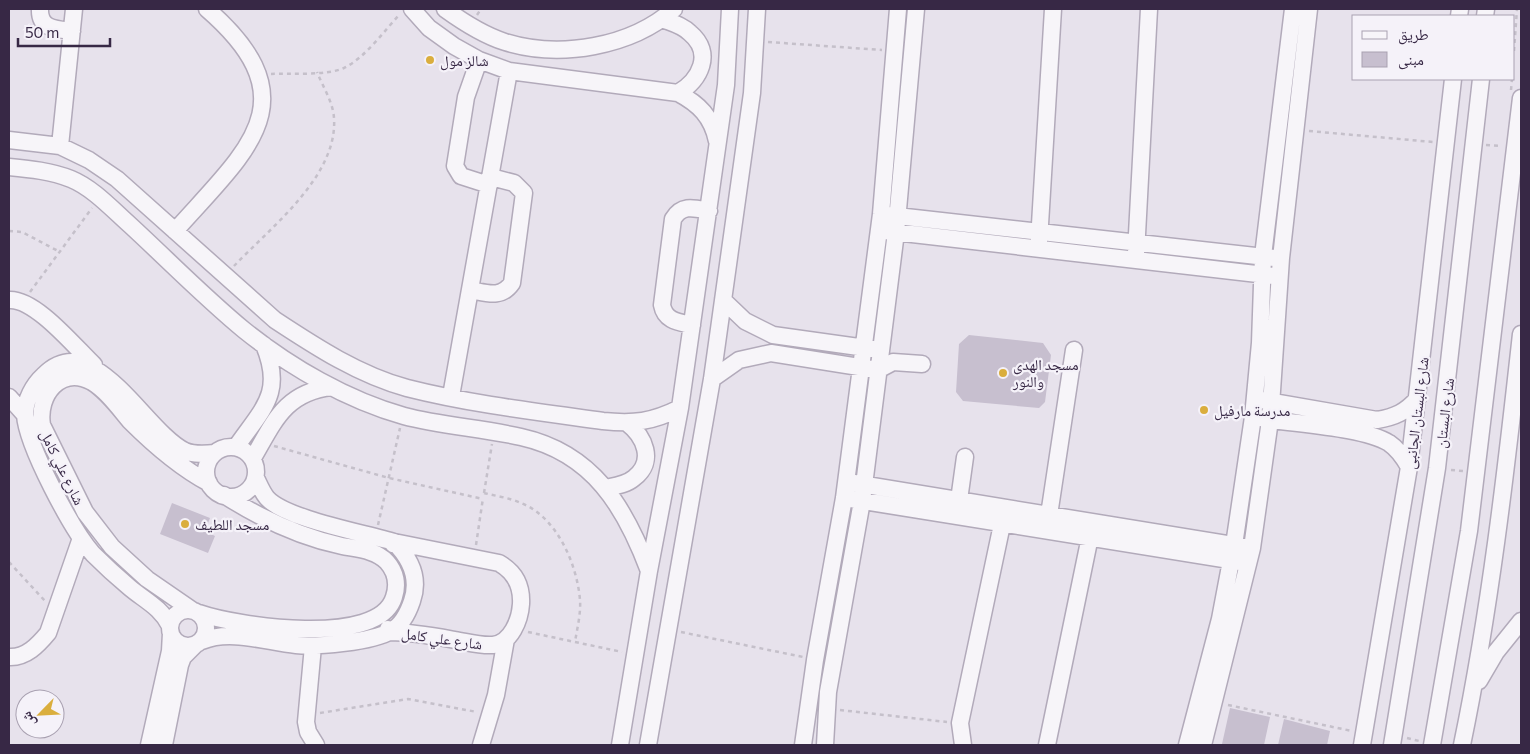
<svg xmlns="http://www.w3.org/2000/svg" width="1530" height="754" font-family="Commissioner,'Noto Naskh Arabic',sans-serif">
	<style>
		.building { fill: #c7bfcf }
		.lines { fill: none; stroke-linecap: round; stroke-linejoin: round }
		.minor-casing { stroke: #b2aaba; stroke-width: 19 }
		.path { stroke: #c5c0ca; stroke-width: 2.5; stroke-dasharray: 4 4; stroke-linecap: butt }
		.minor { stroke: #f7f5f9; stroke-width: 16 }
		.poi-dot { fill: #daae3d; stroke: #f5f2f9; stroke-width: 2 }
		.labels { text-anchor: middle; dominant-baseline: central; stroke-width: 4.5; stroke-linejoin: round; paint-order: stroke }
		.poi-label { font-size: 15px; fill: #372845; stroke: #f5f2f9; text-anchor: start }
		.street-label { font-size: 15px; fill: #372845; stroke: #f5f2f9 }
	</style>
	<rect width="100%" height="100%" fill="#e7e2ec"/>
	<path class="building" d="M969,335l74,8 8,12 -6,47 -6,6 -76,-7 -7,-9 3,-48z
		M172,503l38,15 -5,13 10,5 -7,17 -48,-19z
		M1230,708l40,9 -6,28 -42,-1z
		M1284,719l46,12 -3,14h-49z"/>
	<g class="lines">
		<g class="minor-casing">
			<path id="minor" d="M40,9c-1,20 16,20 32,22
				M412,9l17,19 25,18 25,14 30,11 169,22c21,11 34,24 39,48
				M445,9c18,13 38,26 60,33 55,17 126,5 169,-33
				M1459,16l1,-7
				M1485,16l1,-7
				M662,19c10,4 20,6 28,14 24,20 10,47 -12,60
				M479,60l-13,37 -11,69 6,10 28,9
				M9,140l51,6 29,14 28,19 158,141c41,27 84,55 132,68 63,16 131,24 196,33 31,3 49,1 77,-13
				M60,146l14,-137
				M9,167c21,2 42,4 62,12 22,9 41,30 59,46 38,35 74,72 114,105 46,37 103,70 160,86 38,10 78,12 117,21 72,16 104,70 128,134
				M888,215l386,43
				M175,231c71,-80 138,-130 32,-222
				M886,231l388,45
				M1039,241l14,-232
				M1136,253l13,-244
				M470,290c17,3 31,9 42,-7l12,-90 -10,-10 -23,-6
				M9,300c26,-2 66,47 85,65
				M723,300l22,21 28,14 100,14
				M692,325c-14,-3 -27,-4 -30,-20l11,-86c9,-15 21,-11 36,-8
				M712,379l27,-19 32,-7 107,17 15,-8 29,2
				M451,396l58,-325
				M9,397l16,18
				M1262,400l115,20c18,-3 29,-8 41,-22
				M1260,418c33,6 103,9 129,25 9,6 15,15 20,24
				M236,447c27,-39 48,-54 28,-102
				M206 472a25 25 0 1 1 50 0a25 25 0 1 1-50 0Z
				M253,458c21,-36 32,-66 79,-71
				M854,483l391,64
				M605,488c10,-2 21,-3 29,-10 22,-17 10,-42 -7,-55
				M851,499l391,63
				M959,500l6,-43
				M1049,515l25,-165
				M170 628a18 18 0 1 1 36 0a18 18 0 1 1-36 0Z
				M192,610l-45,-31 -35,-32 -27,-35 -43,-87c-5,-30 19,-60 50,-43 15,9 27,26 38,39 24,24 49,46 79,62
				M199,613c37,13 180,35 195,-16 4,-12 2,-25 -7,-35 -11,-12 -30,-13 -45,-16 -42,-9 -82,-28 -118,-51
				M170,626c-9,-19 -26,-26 -41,-39 -12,-10 -25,-22 -36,-33 -21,-24 -66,-108 -68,-139 0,-15 8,-30 19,-40 50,-49 101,57 141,76 9,4 20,3 30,2
				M388,629l2,3c22,0 43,4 65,8 12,2 25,6 38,5 18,-2 27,-25 28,-41 1,-18 -6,-32 -22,-41l-105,-21 -1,2
				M202,641c28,-12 64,1 94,4 21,2 76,-3 95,-14 11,-6 17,-18 21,-30 8,-23 -2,-43 -18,-59 -29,-9 -108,-23 -127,-44 -5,-6 -8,-14 -11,-20
				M313,646l-7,76 2,10 8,13
				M9,657c17,1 29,-12 39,-24l33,-95
				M1479,681l17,-29 25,-31
				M149,745l21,-94 1,-18
				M164,745l16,-80 3,-8 12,-12
				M481,745l15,-50 10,-56
				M620,745l29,-174 31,-163 46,-323 4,-76
				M648,745l64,-366 40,-286 5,-84
				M803,745l12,-85 29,-162 37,-284 17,-205
				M825,745l3,-53 34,-191 34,-269 20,-223
				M963,745l-3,-22 44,-208
				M1047,745l45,-218
				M1187,745l33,-126 14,-74 19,-128 7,-74 3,-87 30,-247
				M1203,745l49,-197 18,-128 11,-162 28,-249
				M1362,745l47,-278 44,-388
				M1392,745l45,-277 44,-389
				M1432,745l37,-214 52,-433
				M1462,745c28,-135 44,-274 59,-411"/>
		</g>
		<path class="path" d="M477,15l4,-6
			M768,42l114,8
			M1514,51l3,-42
			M271,74c20,-1 55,2 73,-6 22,-11 40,-37 56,-54
			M1511,90l1,-11
			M1309,131l124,11
			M1486,145l15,1
			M9,231l13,1 38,20
			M234,266c37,-39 104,-90 100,-148 -1,-16 -11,-31 -17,-46
			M30,292l62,-84
			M274,446l115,32 94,21
			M1451,470l12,1
			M484,493c12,3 26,5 37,10 36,14 56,61 59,97 1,14 -3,29 -5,42
			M484,493l8,-49
			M378,525l22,-97
			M476,545l7,-47
			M9,562l36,39
			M528,632l94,20
			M681,632l122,25
			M1228,705l124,26
			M840,710l107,12
			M320,713l88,-14 69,13
			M1407,738l12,3"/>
		<use href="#minor" class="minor"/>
	</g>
	<g class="poi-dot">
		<circle cx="430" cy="60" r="5"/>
		<circle cx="1003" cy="373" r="5"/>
		<circle cx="1204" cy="410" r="5"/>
		<circle cx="185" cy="524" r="5"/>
	</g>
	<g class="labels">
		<g class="poi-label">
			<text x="440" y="60">شالز مول</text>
			<text x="1013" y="364">مسجد الهدى<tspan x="1013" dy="17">والنور</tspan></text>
			<text x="1214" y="410">مدرسة مارفيل</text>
			<text x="195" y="524">مسجد اللطيف</text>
		</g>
		<g class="street-label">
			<text transform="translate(1416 413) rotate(-83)">شارع البستان الجانبى</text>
			<text transform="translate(1444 413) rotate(-83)">شارع البستان</text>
			<text transform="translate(63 467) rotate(64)">شارع علي كامل</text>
			<text transform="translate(442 638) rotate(8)">شارع علي كامل</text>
		</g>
	</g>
	<rect width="1530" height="754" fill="none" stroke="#372845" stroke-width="20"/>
	<rect x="1352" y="15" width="162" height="65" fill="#f5f2f9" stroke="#a9a1b1"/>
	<rect x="1362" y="31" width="25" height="8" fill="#f7f5f9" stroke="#a9a1b1"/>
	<text x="1398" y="40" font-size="15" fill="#372845">طريق</text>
	<rect x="1362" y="52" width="25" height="15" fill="#c7bfcf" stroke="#a9a1b1"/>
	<text x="1398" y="65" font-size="15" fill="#372845">مبنى</text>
	<g transform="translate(40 714) rotate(246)"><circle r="24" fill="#f5f2f9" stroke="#a9a1b1"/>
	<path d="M0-4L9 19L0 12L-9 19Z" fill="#daae3d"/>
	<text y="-8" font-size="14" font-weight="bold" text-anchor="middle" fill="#372845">ش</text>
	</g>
	<path d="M18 38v8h92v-8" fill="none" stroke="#372845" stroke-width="2.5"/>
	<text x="25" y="38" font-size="15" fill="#372845" stroke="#f5f2f9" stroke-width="4" paint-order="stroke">50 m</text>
</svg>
